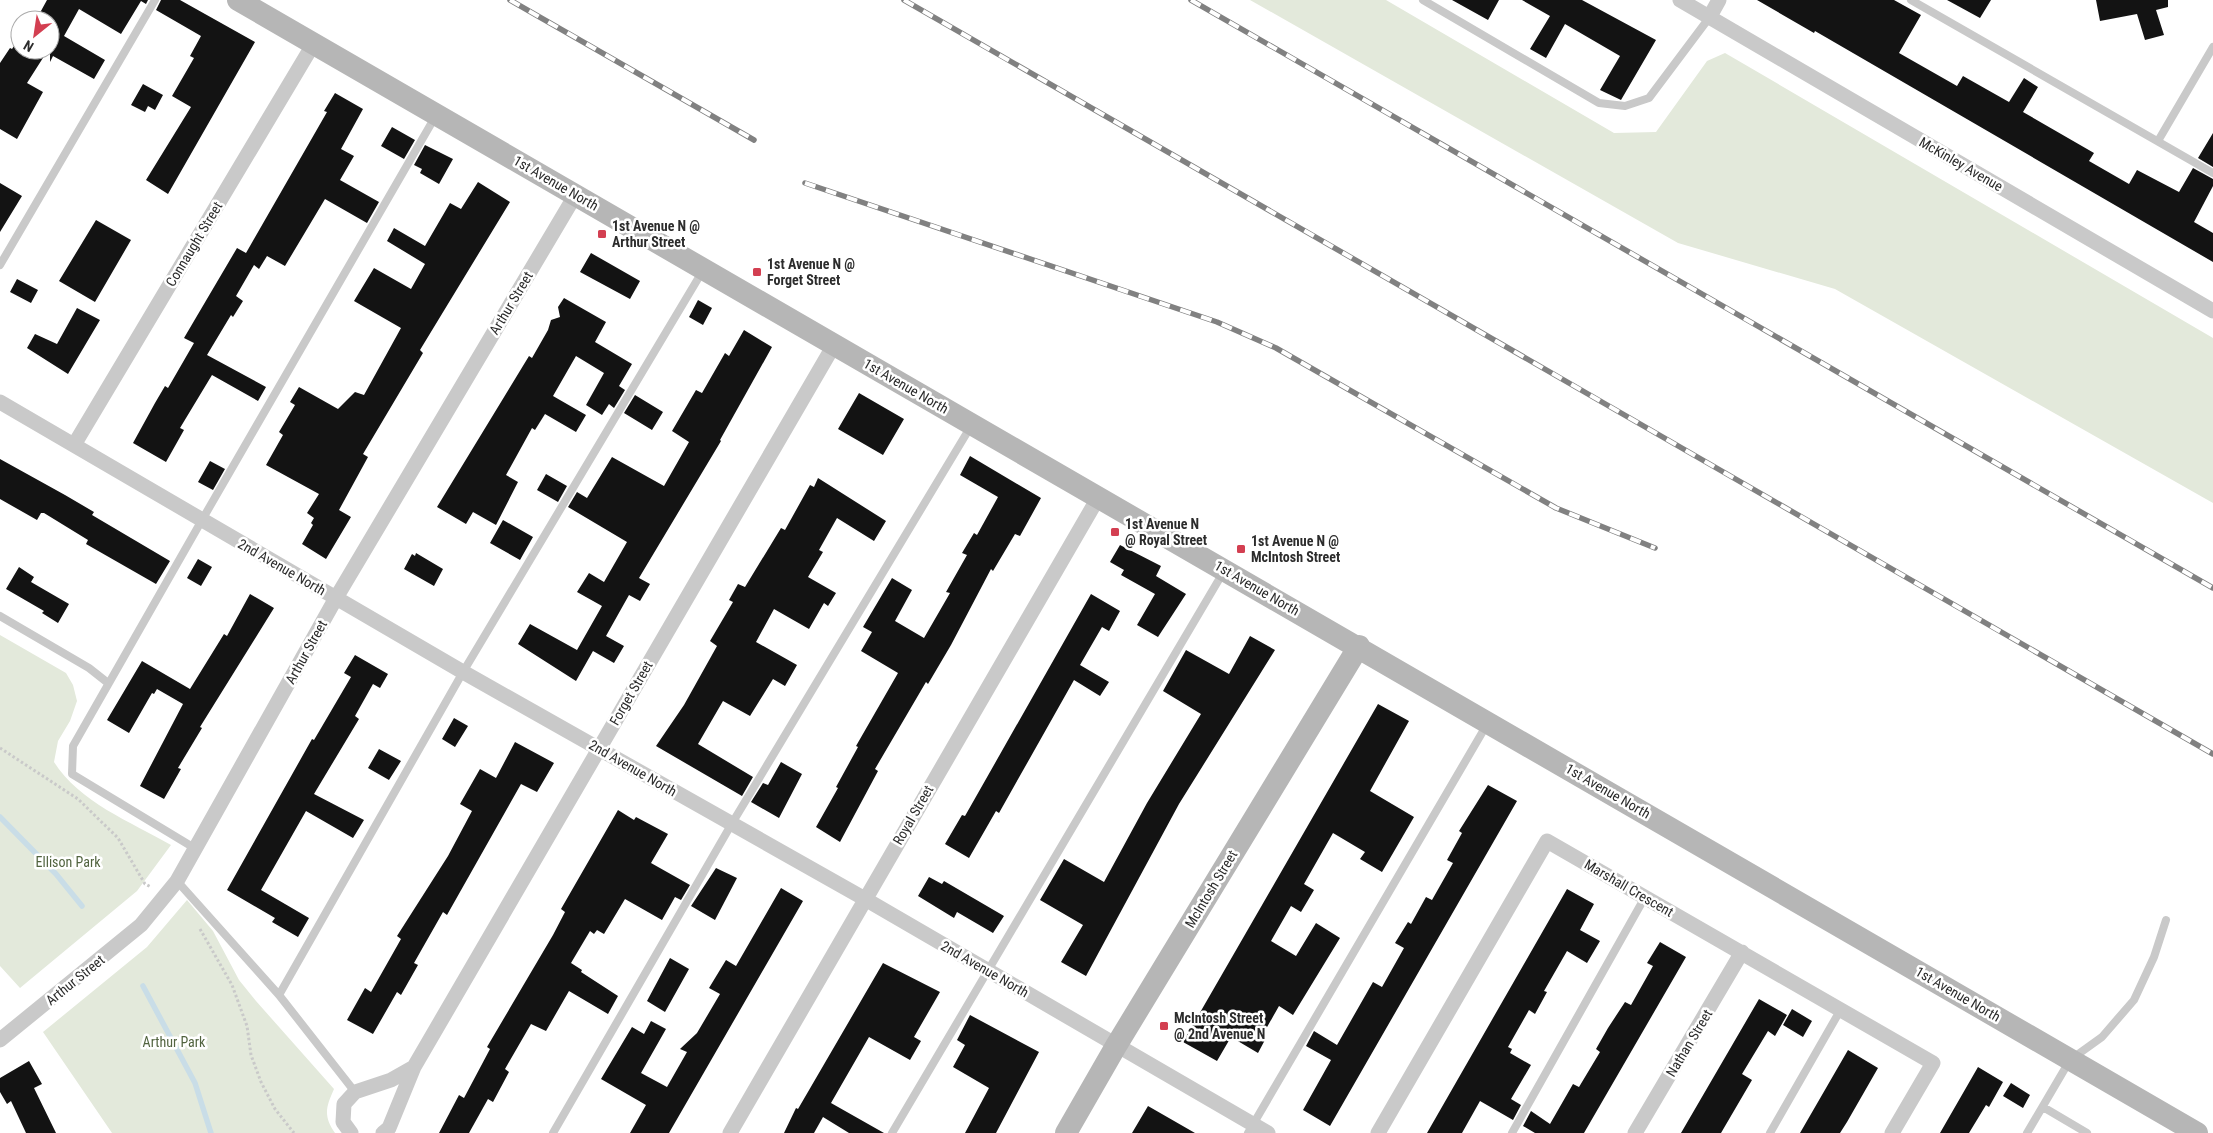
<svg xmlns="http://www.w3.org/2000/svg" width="2213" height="1133" font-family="'Roboto Condensed',sans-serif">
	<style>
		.green { fill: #e3e9db }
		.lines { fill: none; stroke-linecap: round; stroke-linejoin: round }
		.stream { stroke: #c9dde7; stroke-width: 5.5 }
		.building { fill: #131313 }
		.path { stroke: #c9c9c9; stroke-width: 3; stroke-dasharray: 2.5 2.5; stroke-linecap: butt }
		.lane { stroke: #c9c9c9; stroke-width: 8 }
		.street { stroke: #c9c9c9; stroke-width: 15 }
		.secondary { stroke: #b6b6b6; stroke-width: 22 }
		.rail-casing { stroke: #818181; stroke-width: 5.5 }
		.rail { stroke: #fff; stroke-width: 4; stroke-dasharray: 11; stroke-linecap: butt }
		.poi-dot { fill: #d33f51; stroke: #fff; stroke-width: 2 }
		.labels { text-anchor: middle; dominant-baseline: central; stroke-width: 5; stroke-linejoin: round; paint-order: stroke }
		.street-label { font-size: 14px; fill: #2c2c2c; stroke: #fff }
		.poi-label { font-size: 14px; font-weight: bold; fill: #2c2c2c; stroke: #fff; text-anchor: start }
		.park-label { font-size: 14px; fill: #51633f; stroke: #fff }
	</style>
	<rect width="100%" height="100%" fill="#fff"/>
	<path class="green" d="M1250,0h136l228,133 42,-1 51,-71 18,-8 488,285v165l-378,-214 -157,-46z
		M0,635l66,38 7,12 4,16 -7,20 -12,20 -4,21c25,40 77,60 117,83l-34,46 -117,97 -20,-22z
		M187,900l26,31 26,49 17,21 78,88c-8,18 -11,27 1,44h-223l-69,-101 104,-85z"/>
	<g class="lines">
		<path class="stream" d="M0,817l56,57 26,32
			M143,986l52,97 16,50"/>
	</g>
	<path class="building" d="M47,0h101l-2,4 -5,-3 -20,33 -42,-25 -15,27 41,24 -11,19 -41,-23 -3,6v-42h-14z
		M161,0h19l75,42 -87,152 -22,-14 45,-73 -19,-11 22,-38 -4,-2 11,-20 -45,-26z
		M1452,0h47l-11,20z
		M1522,0h60l74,40 -35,60 -21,-10 20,-34 -55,-32 -19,34 -16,-9 20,-33z
		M1757,0h137l27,15 -22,38 58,33 6,-10 46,26 15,-24 14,9 -15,25 71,41 -5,8 40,23 8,-14 42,22 14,-24 20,11v7l-19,36 19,11v29l-398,-231 -1,2z
		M1947,0h44l-11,18z
		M2096,0h72v7l-12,3 8,25 -19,5 -8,-26 -37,7z
		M16,43l4,3v4h28l-21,33 16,9 -26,47 -17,-10v-66l10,-15 2,1z
		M143,84l20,11 -8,15 -7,-4 -3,6 -14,-7z
		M335,93l28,16 -22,40 13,7 -14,24 39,22 -12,21 -42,-24 -40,67 -18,-10 -8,13 -5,-4 -18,31 7,5 -10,16 -2,-2 -24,40 59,32 -8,14 -46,-26 -32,53 4,2 -18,32 -33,-19 22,-40 10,-17 3,2 26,-45 -10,-5 10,-17 43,-73 9,5 81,-141 -3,-1z
		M392,127l23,13 -11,19 -23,-13z
		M2213,133v34l-15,-9z
		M425,145l28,14 -14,25 -19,-11 2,-4 -8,-4z
		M478,182l32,20 -90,148 3,3 -60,101 5,3 -29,53 12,7 -25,42 -24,-15 11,-19 -2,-2 3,-5 -7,-5 12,-19 -53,-29 17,-30 -4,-3 16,-27 -5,-3 9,-15 39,22 17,-17 9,3 37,-67 -47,-27 20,-33 37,21 14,-25 -38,-23 7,-13 31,18 25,-43 11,6z
		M0,183l22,13 -22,36z
		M96,220l35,20 -36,62 -36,-21z
		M591,253l49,28 -10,18 -50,-27z
		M17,279l21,11 -7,13 -21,-11z
		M564,298l42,24 -11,20 37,22 -13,22 6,4 -11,18 -5,-4 -7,11 -16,-10 18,-32 -28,-17 -23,40 33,19 -10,17 -31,-18 -10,16 -3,-2 -26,47 12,7 -22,43 -23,-13 -7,12 -29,-17 92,-151 3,2 16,-28 3,-10 9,-3 -2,-10z
		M698,300l14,8 -9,17 -14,-8z
		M77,308l23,12 -32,54 -41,-26 8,-14 22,10z
		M744,330l28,17 -52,93 1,1 -82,137 11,6 -10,17 -11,-6 -23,41 18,10 -10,17 -21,-12 -17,30 -58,-37 12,-20 47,26 25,-44 -25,-14 12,-19 15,9 23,-40 -59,-35 9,-15 10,6 25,-41 52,29 25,-44 -17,-11 24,-41 6,3 23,-40 4,3z
		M859,393l45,26 -21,36 -45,-26z
		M635,395l28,17 -11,18 -28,-17z
		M970,456l71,42 -21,38 -5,-2 -22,37 -2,-2 -40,76 -23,39 -2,-2 -51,87 3,2 -38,71 -24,-15 22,-39 -2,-1 22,-40 -2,-1 42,-73 -37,-22 11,-19 -9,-5 29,-49 20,12 -17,31 29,17 26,-45 -4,-1 21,-37 -5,-2 12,-20 3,2 21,-38 -38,-22z
		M0,459l65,36 29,17 -2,3 78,46 -14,23 -70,-40 2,-4 -44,-27h-3l-4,7 -37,-21z
		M210,461l15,8 -12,21 -15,-8z
		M546,474l21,12 -9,16 -21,-12z
		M818,478l68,43 -12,20 -37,-23 -18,32 4,2 -15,25 28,16 -8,13 -4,-3 -15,26 -35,-20 -18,33 41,23 -12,21 -12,-7 -23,37 -27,-15 -25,43 55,33 -11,19 -86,-50 28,-41 33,-59 -7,-5 23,-39 -4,-2 9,-16 7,3 36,-59 4,2 25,-45 4,2z
		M503,520l30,17 -13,23 -30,-17z
		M1120,545l41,21 -5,10 30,18 -28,43 -21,-12 18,-31 -34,-19 3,-5 -14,-8z
		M416,553l27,16 -9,17 -30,-17 8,-15 3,2z
		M198,559l14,8 -11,19 -14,-8z
		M19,567l15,10 -3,5 38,22 -11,19 -16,-10 2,-2 -38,-22z
		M250,594l24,14 -74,119 2,1 -24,40 3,1 -17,30 -24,-13 43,-82 -26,-15 -3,5 -2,-1 -23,40 -22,-13 35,-59 48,28 34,-55 3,2z
		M1091,594l29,17 -11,20 -7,-4 -22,38 29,17 -9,14 -26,-16 -75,133 -3,-2 -27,47 -24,-14 17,-29 3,1z
		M1250,636l25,14 -96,154 -93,172 -25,-14 22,-37 -43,-25 24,-41 40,23 43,-79 54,-89 -38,-23 23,-41 43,24z
		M355,655l33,19 -8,14 -7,-4 -18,32 4,3 -45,75 50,26 -11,18 -47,-27 -45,79 48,28 -11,19 -26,-15 3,-4 -48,-28 85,-151 2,1 37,-63 -7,-4z
		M1378,704l31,17 -39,70 44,26 -32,55 -22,-13 5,-7 -32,-19 -29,51 10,6 -13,22 -10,-6 -20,35 25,15 20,-33 24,15 -47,77 -14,-9 -17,30 4,2 -8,15 -27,-16 -14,24 -34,-19z
		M454,718l14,8 -13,21 -13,-8z
		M515,742l39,21 -17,29 -16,-8 -74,131 -4,-3 -29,51 4,2 -17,30 -4,-3 -24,42 -26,-14 18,-32 6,4 30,-53 -4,-3 51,-80 24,-45 -12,-7 20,-35 16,9z
		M379,749l22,12 -12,19 -21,-12z
		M781,762l21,12 -23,44 -28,-16 12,-19 5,2z
		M1488,785l29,16 -187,325 -27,-16 28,-50 -25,-14 8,-15 23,14 36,-63 9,5 22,-39 -9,-5 13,-21 3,2 15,-27 6,3 21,-37 -6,-3 15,-27 -3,-2z
		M618,810l16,10 2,-3 32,17 -17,29 39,22 -9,15 -6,-3 -13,23 -37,-21 -21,35 -7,-4 -3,4 -4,-3 -19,32 11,7 -1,2 37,24 -10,18 -39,-23 -23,40 -15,-7 -26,45 4,3 -16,30 -5,-3 -19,34h-30l20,-38 5,3 26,-49 -3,-2 66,-112 12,-23 -4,-3z
		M716,868l21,10 -22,42 -24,-14z
		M929,877l13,7 2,-3 60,35 -11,17 -36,-21 -3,6 -36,-22z
		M781,888l22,13 -134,232h-39l16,-28 -45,-26 31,-52 12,7 7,-13 15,8 -25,44 26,14 20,-35 -7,-3 17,-16 23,-39 -11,-6 17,-28 10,6z
		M1567,889l27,15 -14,26 20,11 -13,22 -20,-12 -23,40 3,1 -12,22 -6,-4 -21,37 4,2 -2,4 21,12 -20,34 10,6 -8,15 -33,-19 -18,32h-35z
		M1660,942l26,15 -102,176h-49l-12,-7 8,-15 19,13 23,-40 6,3 21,-35 -4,-3 12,-21 17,-26 6,3 22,-39 -6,-3z
		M670,958l19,11 -24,43 -18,-11z
		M883,963l57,29 -26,45 7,4 -11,19 -41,-23 -38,66 53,30h-35l-26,-16 -9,16h-30l12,-25 2,1z
		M1759,999l28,16 -12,21 -7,-5 -26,43 10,6 -31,53h-40z
		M1792,1009l20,12 -9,16 -20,-12z
		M970,1015l69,37 -43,81h-31l24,-45 -36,-21 12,-22 -8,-5z
		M1848,1050l30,18 -31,54 -7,11h-40z
		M29,1061l13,23 -8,4 22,45h-30l-15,-32 -4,3 -7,-12v-14z
		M1978,1067l25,15 -14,25 -3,-2 -17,28h-29z
		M2011,1083l19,12 -7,13 -20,-12z
		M1148,1106l47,27h-63z"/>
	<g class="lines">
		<path class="path" d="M0,748l78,51 40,39 27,46 6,3
			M200,929l32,56 15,41 4,29 10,27 14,27 19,24"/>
		<path class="lane" d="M1423,0l176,103 26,3 24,-8 60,-80
			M1911,0l302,173
			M2158,141l55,-94
			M0,265l155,-265
			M0,616l89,52 19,15
			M196,849l-124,-75 1,-28 129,-226 233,-403
			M177,881l102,114 76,97
			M279,995l184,-323 239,-400
			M2043,1107l44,26
			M553,1133l178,-308 240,-399
			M892,1133l332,-562
			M1248,1133l238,-407
			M1512,1133l133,-236
			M1770,1133l71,-124
			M2027,1133l43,-73 32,-23 32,-37 20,-43 12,-37"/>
		<path class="street" d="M1680,0l533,311
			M1709,18l10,-18
			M0,402l463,270 402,227 403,234
			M74,445l240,-402
			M0,1040l141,-115 36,-44 159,-283 240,-404
			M351,1133l-8,-11 1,-18 11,-12 36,-12 23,-13
			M383,1133l6,-5 25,-61 420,-722
			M730,1133l368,-635
			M1378,1133l169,-292 386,222 -41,70
			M1635,1133l107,-181"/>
		<path class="secondary" d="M238,0l1959,1133
			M1066,1133l50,-87 243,-400"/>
		<g class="rail-casing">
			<path id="rail" d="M510,0l244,140
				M904,0l1309,754
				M1191,0l1022,588
				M805,183l412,139 59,26 280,160 99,40"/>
		</g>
		<use href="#rail" class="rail"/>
	</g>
	<g class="poi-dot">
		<rect x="597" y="229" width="10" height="10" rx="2.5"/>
		<rect x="752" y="267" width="10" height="10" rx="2.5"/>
		<rect x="1110" y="527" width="10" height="10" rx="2.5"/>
		<rect x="1236" y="544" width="10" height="10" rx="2.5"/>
		<rect x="1159" y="1021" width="10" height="10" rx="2.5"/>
	</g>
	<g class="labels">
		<g class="street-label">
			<text transform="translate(1961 164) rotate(30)">McKinley Avenue</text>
			<text transform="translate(556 183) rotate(30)">1st Avenue North</text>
			<text transform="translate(194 244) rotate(-59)">Connaught Street</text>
			<text transform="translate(511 303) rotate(-59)">Arthur Street</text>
			<text transform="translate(906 386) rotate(30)">1st Avenue North</text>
			<text transform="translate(282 567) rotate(30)">2nd Avenue North</text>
			<text transform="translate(1257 588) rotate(30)">1st Avenue North</text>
			<text transform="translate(306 652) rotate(-61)">Arthur Street</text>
			<text transform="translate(631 693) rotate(-60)">Forget Street</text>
			<text transform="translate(633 768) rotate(30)">2nd Avenue North</text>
			<text transform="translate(1608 791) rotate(30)">1st Avenue North</text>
			<text transform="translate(913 815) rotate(-60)">Royal Street</text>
			<text transform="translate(1629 888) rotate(30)">Marshall Crescent</text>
			<text transform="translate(1211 889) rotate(-59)">McIntosh Street</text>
			<text transform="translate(985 969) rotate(30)">2nd Avenue North</text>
			<text transform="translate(75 980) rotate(-39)">Arthur Street</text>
			<text transform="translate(1958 994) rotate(30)">1st Avenue North</text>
			<text transform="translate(1689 1043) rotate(-59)">Nathan Street</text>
		</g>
		<g class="poi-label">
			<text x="612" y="226">1st Avenue N @<tspan x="612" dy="16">Arthur Street</tspan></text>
			<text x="767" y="264">1st Avenue N @<tspan x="767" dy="16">Forget Street</tspan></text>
			<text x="1125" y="524">1st Avenue N<tspan x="1125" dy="16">@ Royal Street</tspan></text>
			<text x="1251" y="541">1st Avenue N @<tspan x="1251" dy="16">McIntosh Street</tspan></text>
			<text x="1174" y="1018">McIntosh Street<tspan x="1174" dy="16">@ 2nd Avenue N</tspan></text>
		</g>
		<g class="park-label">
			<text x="68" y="862">Ellison Park</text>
			<text x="174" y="1042">Arthur Park</text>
		</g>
	</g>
	<g transform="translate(35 35) rotate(210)"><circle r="24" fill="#ffffff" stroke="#ababab"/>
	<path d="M0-4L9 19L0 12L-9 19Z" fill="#d33f51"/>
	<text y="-8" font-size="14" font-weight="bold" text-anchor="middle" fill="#2c2c2c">N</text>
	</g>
</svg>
